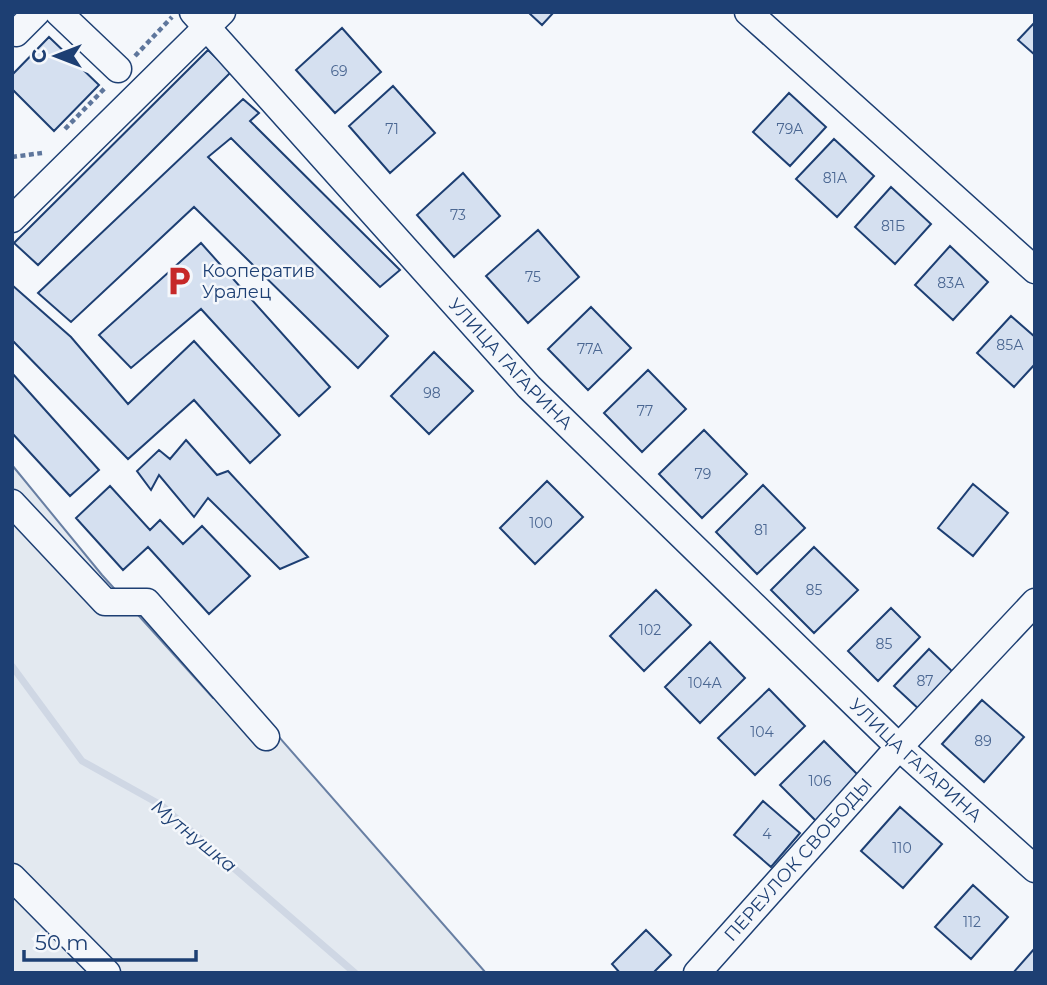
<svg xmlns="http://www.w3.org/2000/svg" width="1047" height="985" font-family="Montserrat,sans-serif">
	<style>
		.green { fill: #e3e9f0; stroke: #687fa3; stroke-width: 2 }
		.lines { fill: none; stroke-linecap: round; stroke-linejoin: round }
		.stream { stroke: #cfd7e4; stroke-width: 7 }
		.building { fill: #d5e0f0; stroke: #1d3f73; stroke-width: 2 }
		.minor-casing { stroke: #1d3f73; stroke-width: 29 }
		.path { stroke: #5e769c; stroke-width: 4.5; stroke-dasharray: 5 3.5; stroke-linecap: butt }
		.minor { stroke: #f4f7fb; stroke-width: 26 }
		.labels { text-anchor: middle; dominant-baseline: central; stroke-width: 5; stroke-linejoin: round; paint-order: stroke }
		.number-label { font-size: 14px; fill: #4b6792 }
		.poi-label { font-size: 18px; fill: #1d3f73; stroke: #f4f7fb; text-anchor: start }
		.street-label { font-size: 18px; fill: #1d3f73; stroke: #f4f7fb }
		.water-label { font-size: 19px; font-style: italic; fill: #1d3f73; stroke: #f4f7fb }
	</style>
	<rect width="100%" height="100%" fill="#f4f7fb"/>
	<path class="green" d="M12,465l90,110 111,123 30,-2 243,277h-474z"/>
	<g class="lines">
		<path class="stream" d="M12,666l70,95 79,44 194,168"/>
	</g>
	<path class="building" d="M528,12h26l-12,13z
		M1035,22v33l-17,-15z
		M342,28l39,44 -46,41 -39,-43z
		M49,37l50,48 -45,46 -42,-42v-14z
		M208,50l23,22 -193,193 -24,-22z
		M393,86l42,47 -45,40 -41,-47z
		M789,93l37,34 -36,39 -37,-34z
		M243,99l16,14 -9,8 150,149 -20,17 -149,-149 -23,19 180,179 -30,32 -164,-161 -123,115 -33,-29z
		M834,139l40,37 -37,41 -41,-38z
		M463,173l37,43 -46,41 -37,-42z
		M891,187l40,37 -36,40 -40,-37z
		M538,230l41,47 -51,46 -42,-47z
		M201,243l129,144 -31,29 -98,-107 -70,59 -32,-33z
		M950,246l38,36 -35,38 -38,-35z
		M12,285l59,52 57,67 66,-63 86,94 -30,28 -56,-63 -66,59 -116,-119z
		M591,307l40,41 -43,42 -40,-41z
		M1011,316l24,21v27l-21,23 -37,-34z
		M434,352l39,39 -44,43 -38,-38z
		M648,370l38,39 -44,43 -38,-39z
		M12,373l87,97 -29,26 -58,-63z
		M704,430l43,44 -45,44 -43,-44z
		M186,440l31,35 11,-4 80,86 -28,12 -72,-71 -14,19 -35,-42 -8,15 -14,-19 22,-21 11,9z
		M547,481l36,36 -48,47 -35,-36z
		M973,484l35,29 -35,43 -35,-28z
		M763,485l42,43 -48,46 -41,-42z
		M110,486l40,44 10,-10 23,24 19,-18 48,50 -41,38 -61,-67 -25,23 -47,-52z
		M814,547l44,43 -44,43 -43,-43z
		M656,590l35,35 -47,46 -34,-35z
		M891,608l29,29 -42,44 -30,-30z
		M710,642l35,36 -45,45 -35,-36z
		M929,649l27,26 -34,37 -28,-26z
		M769,689l36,37 -50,49 -37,-37z
		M982,700l42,37 -40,45 -42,-38z
		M824,741l36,36 -44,44 -36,-36z
		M763,801l37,32 -29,34 -37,-32z
		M900,807l42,37 -39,44 -42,-37z
		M973,885l35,32 -37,42 -36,-32z
		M646,930l25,25 -18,18h-33l-8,-9z
		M1035,948v25h-22z"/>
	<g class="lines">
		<g class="minor-casing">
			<g id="minor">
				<path d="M58,12l60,57"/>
				<path id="s1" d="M193,12l336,375 370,360 136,122"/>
				<path d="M748,12l287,258"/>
				<path d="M12,30l4,3 21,-21"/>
				<path d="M12,219l210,-207"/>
				<path d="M12,503l93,99h42l119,135"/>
				<path d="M12,877l95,96"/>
				<path id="s2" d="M697,973l202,-226 136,-145"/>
			</g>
		</g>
		<path class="path" d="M135,56l37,-39
			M65,129l40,-41
			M12,157l30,-4"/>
		<use href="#minor" class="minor"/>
	</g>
	<defs>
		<g id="parking-bare" transform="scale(2.415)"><path d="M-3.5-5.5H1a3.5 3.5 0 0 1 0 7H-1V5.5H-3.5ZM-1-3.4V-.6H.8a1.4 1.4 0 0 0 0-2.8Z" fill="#c62828" stroke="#f4f7fb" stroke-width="2.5" paint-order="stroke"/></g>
	</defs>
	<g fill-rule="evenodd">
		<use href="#parking-bare" x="179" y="281"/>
	</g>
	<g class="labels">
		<g class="number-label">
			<text x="339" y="71">69</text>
			<text x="392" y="129">71</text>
			<text x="790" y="129">79А</text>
			<text x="835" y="178">81А</text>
			<text x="458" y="215">73</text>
			<text x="893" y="226">81Б</text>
			<text x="533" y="277">75</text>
			<text x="951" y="283">83А</text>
			<text x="1010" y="345">85А</text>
			<text x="590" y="349">77А</text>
			<text x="432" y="393">98</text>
			<text x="645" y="411">77</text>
			<text x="703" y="474">79</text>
			<text x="541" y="523">100</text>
			<text x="761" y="530">81</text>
			<text x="814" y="590">85</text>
			<text x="650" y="630">102</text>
			<text x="884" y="644">85</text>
			<text x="925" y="681">87</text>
			<text x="705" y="683">104А</text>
			<text x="762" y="732">104</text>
			<text x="983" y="741">89</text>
			<text x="820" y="781">106</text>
			<text x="767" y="834">4</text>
			<text x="902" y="848">110</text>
			<text x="972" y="922">112</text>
		</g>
		<g class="poi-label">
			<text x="202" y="271">Кооператив<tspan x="202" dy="21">Уралец</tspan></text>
		</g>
		<g class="street-label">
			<text stroke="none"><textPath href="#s1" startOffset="474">УЛИЦА ГАГАРИНА</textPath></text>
			<text stroke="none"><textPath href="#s1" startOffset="1041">УЛИЦА ГАГАРИНА</textPath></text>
			<text stroke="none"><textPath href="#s2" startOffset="152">ПЕРЕУЛОК СВОБОДЫ</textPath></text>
		</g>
		<g class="water-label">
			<text transform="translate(194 836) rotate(39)">Мутнушка</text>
		</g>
	</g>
	<rect width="1047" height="985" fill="none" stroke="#1d3f73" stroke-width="28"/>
	<g transform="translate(56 56) rotate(270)" stroke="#f4f7fb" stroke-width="5" paint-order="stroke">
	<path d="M0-5L12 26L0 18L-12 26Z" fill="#1d3f73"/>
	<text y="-10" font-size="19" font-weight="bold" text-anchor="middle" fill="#1d3f73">С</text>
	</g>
	<path d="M24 950v10h172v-10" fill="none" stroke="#1d3f73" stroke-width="3.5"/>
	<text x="35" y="950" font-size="21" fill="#1d3f73" stroke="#f4f7fb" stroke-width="5" paint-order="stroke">50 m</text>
</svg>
